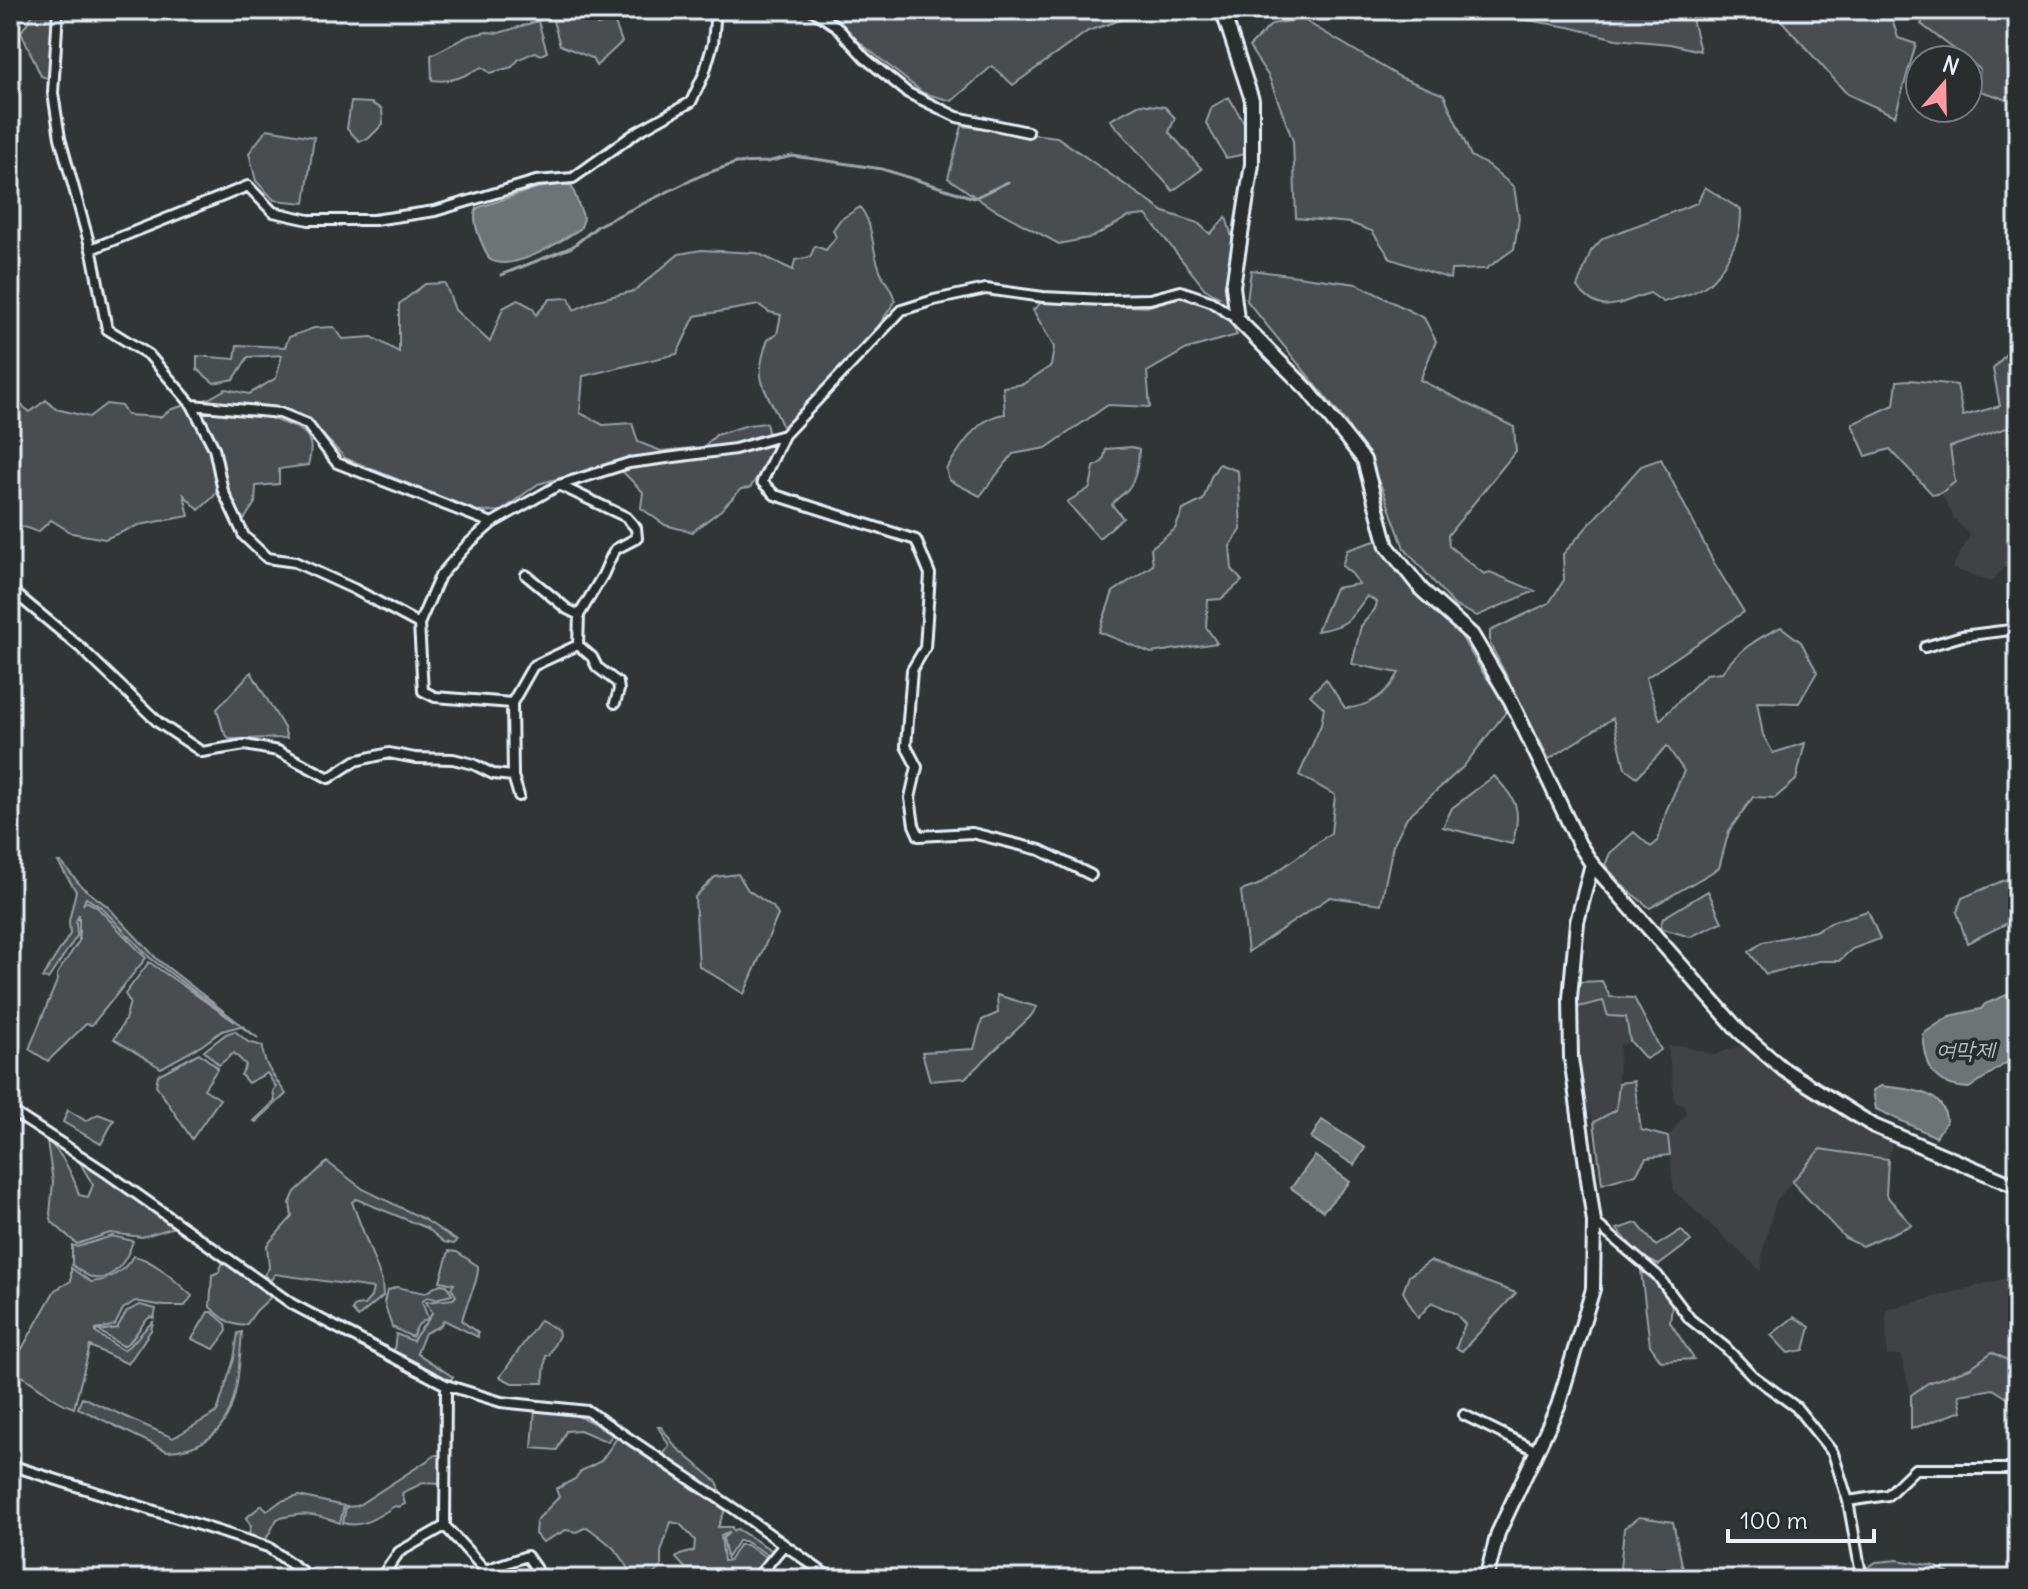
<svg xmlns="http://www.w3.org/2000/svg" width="2028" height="1589" font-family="Delius,'Poor Story',sans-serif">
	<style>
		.built { fill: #3f4244 }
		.green { fill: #494d4f; stroke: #989fa4; stroke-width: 2 }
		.water { fill: #6e7376; stroke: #9fa5aa; stroke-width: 2 }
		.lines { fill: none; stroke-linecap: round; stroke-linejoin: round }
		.stream { stroke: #9fa5aa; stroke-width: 3 }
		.street-casing { stroke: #e8f1f8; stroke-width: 14 }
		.secondary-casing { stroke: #e8f1f8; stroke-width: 18 }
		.street { stroke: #2a2d2e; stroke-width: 8 }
		.secondary { stroke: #2a2d2e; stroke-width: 12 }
		.labels { text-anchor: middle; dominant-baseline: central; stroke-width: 7; stroke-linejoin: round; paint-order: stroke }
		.water-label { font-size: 24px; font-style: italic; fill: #b1b8be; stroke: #2a2d2e }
	</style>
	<rect width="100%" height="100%" fill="#323536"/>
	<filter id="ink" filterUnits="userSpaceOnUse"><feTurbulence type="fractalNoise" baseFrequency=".0125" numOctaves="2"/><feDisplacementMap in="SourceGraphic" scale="16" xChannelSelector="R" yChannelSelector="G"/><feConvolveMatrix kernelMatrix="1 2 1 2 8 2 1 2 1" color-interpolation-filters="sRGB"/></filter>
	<g filter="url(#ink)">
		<path class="built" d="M2018,424v130l-27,28 -39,-14 18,-33 -16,-17 -13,-25 14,-11 -6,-35z
			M1603,1001l23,15 4,25 -10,4 -4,65 -22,12 -9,-18 -8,-65 1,-32z
			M1744,1039l89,73 60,31 -5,16 -68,-10 -44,52 -13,48 -2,22 -87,-80 -6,-54 18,-24 -2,-7 -9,-4 -7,-56h15l32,9 23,-9z
			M2018,1275v101l-4,2 -23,-25 -21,15 -42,15 -17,12 -10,-40 -14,1 -1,-46z"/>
		<path class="green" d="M36,10h17l-3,69 -9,-3 -20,-44z
			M819,10h320l-6,6 -45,15 -75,54 -21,-19 -40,35 -29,-8z
			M1373,10h326l-7,9 8,32 -30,-7 -54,-5 -47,-12 -102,-17 -69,12 -29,-11z
			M1772,10l118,2 8,26 18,6 -21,72 -48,-22z
			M1931,10h87v93l-41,-13 3,-21 -59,-45z
			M590,14l7,11 17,-4 8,21 -26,24 -4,-8 -32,-13 -7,-24z
			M1302,19l98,58 44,18 27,61 18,10 25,21 5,31 -5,31 -28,20 -35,1 -1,9 -59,-20 -19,-28 -22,-8 -54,-5 -3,-77 -24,-64 -20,-30 23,-23z
			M538,21l9,31 -6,3 -6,-3 -16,7 -7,8 -22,6 -8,-6c-17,9 -30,16 -50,13l-1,-25 37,-19 19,-4 12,1z
			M1229,97l15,26 2,31 -20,4 -20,-35 6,-16z
			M351,102l20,1 11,6 1,15 -15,15 -9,2 -12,-12z
			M1140,104l25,3 10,11 -6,14 33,37 -29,22 -63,-71z
			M962,126l95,11 107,75 34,11 12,11 16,-17 8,27 -2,58 -7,6 12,27 -50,14 -40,23 3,35 -42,-2 -62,43 -33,6 -33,42 -31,-16 -3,-11c16,-22 30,-52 59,-55l-2,-27 20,-3 28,-18 3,-19 -21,-37 9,-8 105,5 32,-10 14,5 26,-5 -14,-8 -59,-74 -18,2 -35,20 -34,7 -72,-39 -39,-27z
			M267,129l47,8 -9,66 -31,-3 -18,-19 -7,-28z
			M1705,187l36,23c0,17 -2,27 -10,42 -19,37 -30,39 -68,50l-13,-9c-34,10 -47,25 -73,-6l14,-36 12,-13 94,-35z
			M860,207c14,18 11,39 19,60 4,14 13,20 16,34l-24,36 -88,91c-16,-41 -32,-43 -15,-89l9,-5 4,-19 -12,-3 -10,-7 -64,11 -18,38 -94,22 -3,37 23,12 29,-2 6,19 23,9 43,-4 12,-12 32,-10 18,-2 7,29 -23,36 -9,1 -20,21 -29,22 -27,-7 -24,-17 2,-16 -21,-21 18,-14 -102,27 -37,27 -23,1 -133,-54 -38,-40 -32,-10 -18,1c22,22 65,9 51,56l-29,4v15l-23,2 -1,17 -12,18 -18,-41 -12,17 -14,13 -15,-15 5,21 -50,9 -34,14 -33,-6 -21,-13 -13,12 -28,-10v-126l20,16 16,-12 10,9 33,8 17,-13 15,2 6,9 33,2 12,-8 36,-10 18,-10 23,5 27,-16 6,-23 -34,2 -14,22 -20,4 -17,-14v-13l38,3 2,-14 48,2 4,-10 25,-9 20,-1 9,12 29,-2 27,15v-48l26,-20 20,-1 10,27 35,32 13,-34 15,-8 15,8 3,7 14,-16 19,-1 5,12 23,-10 37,-9 45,-37 22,-4 56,3 36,17 2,-10 15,-3 5,-11 11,4 10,-13 -3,-7 7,-10z
			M1251,270l106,14 67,34 12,23 -16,39 94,47 2,24 -68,84 1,11 35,28 6,-2 45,19 -58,25 -22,-10 -51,-58 -22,-60 -36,-66 -99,-121z
			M2018,340v58l-6,5 6,6v15l-68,23 5,35 -14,11 -8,2 -43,-46 -24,7 -14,-32 42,-19 3,-24 13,-1 47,5 6,31 37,-10 -7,-37z
			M1132,447l7,2c0,13 -3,31 -12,41 -5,6 -11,8 -15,15l11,13 -24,20 -32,-36 23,-14 4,-21 9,-6 3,-12z
			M1661,459l53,104 30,49 -98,66 14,42 46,-46 16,-2c17,-22 34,-33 59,-45l20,15 16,30 -18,31 -42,-1 6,33 10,18 32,-10 -9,37 -21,18 -22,-1 -24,34 -10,37 -69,40 -25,-20 -20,-23 5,-12 24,-21 17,15 7,-6 9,-32 17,-38 -17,-25 -30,31 -12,-9 -12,-50 -64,41 -59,-115v-13l59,-28 15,-23 -1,-26 78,-88z
			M1219,464l19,7 3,59 -11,16 2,23 10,12 -21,18 -13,1 -2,27 11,16 -66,10 -52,-21 14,-40 40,-27 -2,-17 24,-19 8,-19 20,-10 8,-23z
			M1378,540l19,32 61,59 25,42 20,26 3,13 -43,55 -56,50 -14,28 -12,59 -51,-7 -82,55 -7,-61 17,-6 73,-52 4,-38 -36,-20 22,-50 3,-17 -14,-13 16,-16 19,29c24,0 43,-15 54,-35l-47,-9 9,-38 14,-17 2,-7 -10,-6c-18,25 -19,30 -50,35l18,-43 24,-4 -7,-10 -10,-8 5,-16z
			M251,672l33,56 3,10 -58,1 -6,-9 -6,-21z
			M1494,776c24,24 28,36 18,68l-69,-17 9,-19z
			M58,862h3l21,25 25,19 50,53 101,79 -18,-12 -18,5 -21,15 -40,22 -47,-29 11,-19 5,-18 -5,-8 24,-32 86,60 -85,-64 -49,-51 -15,-9 -3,7 3,-4 11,6 49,51 -54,67 -6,-1 -38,37 -19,-12 28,-68v-7l22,-33v-27l-3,8 1,14 -29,43 -6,-1 28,-44 -1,-13 7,-30z
			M738,874l10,16 25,17 5,8 -34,79 -45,-28 -4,-69 20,-20z
			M2007,879l11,8v31l-51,25 -10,-31 5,-14z
			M1708,891l14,31 -32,15 -30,-9 3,-10z
			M1868,911l12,28 -28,10 -13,12h-20l-53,13 -17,-22 14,-10 52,-11 19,-10z
			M1602,981l8,16 24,1 27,52 -15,9 -16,-18 -4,-24 -18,-1 -5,-15 -25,6v-25z
			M997,995l40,12 -7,10 -65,61 -35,3 -8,-29 52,-3 8,-29 16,-7z
			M235,1031l13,11 15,4c-2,17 14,34 23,48l-30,28 -2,-1 21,-20 -2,-10 3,-4 -9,-14 -19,10 -7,-8 5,-10 -12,-12 -15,12 -15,-14 22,-17z
			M199,1053l19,15 -14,21 16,10 -28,40 -36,-54 2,-10z
			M1634,1081l7,49 27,7 2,18 -24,3 -10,16 -34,10 -8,-62 22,-12 3,-27z
			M68,1110l18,11 12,-7 16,6 -13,24 -38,-22z
			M47,1141c15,11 27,36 32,54l9,2 5,-12 -14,-24 -13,-12 109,78 -33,10 -32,-4 -33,11 -25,-22 -2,-8 3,-32z
			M1820,1149l68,10 -2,36 26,30 -50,21 -17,-8 -53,-56z
			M327,1162l36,27 61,30 33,22 -3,3 -10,-2 -17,-14 -71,-29 -4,3 30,79 1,15 -25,21 -6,-7 3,-4 9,-1 7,-8 2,-9 -98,-14 -4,6 -7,-5 5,-7 -2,-23 25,-28 -2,-14 5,-11z
			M1637,1223l19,23 25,-16 10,11 -32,24 -19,-9 -23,-27z
			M112,1236l21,5c-5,16 -18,40 -39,37 -7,-1 -15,-8 -22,-13v-20l5,2z
			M449,1251l8,1 21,14c1,17 -13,37 -16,55l16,12v4l-34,-17 -4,6 -15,7 -8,20 36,24 -3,3 -56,-29 2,-17 17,7c5,-11 14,-17 19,-28l-6,-11 27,-3 3,-3 -5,-8 3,-4 -14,-3z
			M133,1256c21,3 43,26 59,40l-7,10h-21l-29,-5 -12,8 -8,16 -19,5v3l27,17c13,-7 18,-19 30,-28l-2,8 -23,34 -38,-18 -16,62c-25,-8 -40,-29 -64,-38l45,-80 16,-9v-13l20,14c17,-1 34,-11 42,-26z
			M1430,1261l86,32 -54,58 -6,-3 9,-24 -9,-10 -24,-12 -14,16 -15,-26 6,-16z
			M223,1262l44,32 3,4 -14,13 -10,14c-14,3 -26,-9 -36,-18l2,-32 7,-3z
			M1641,1271l14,10 17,24 -2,17 24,37 -33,2 -11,-16z
			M440,1284l7,1 5,10 -17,4 -8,-2 -5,5 6,16 -10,7 -6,12 -20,-10 -8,-25 3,-11 9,-4 29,6z
			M140,1305l16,4 -2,9 -4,-1c-11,8 -14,23 -27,29l-24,-15 18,-3 10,-17z
			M208,1312h4l14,12 1,7 -13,18 -22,-10z
			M1794,1317l16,10 -6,23 -16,3 -17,-18z
			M540,1320l18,10 1,5 -10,20 -3,1 -3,27h-31l-12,-6z
			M242,1332c-5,55 -3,116 -75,119l-89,-43 4,-11 91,41 44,-26 17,-53 4,-26z
			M1992,1352l19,10 3,15 4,-1v38l-9,-15 -16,-10 -34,6 3,16 -51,18v-34l17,-12 42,-15z
			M535,1408c32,4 50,7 77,27l-4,7 -28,-12 -14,1 -9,19 -25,-2z
			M658,1427h3l15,20 41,35 5,14 -60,-39 7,-12z
			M617,1438l108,72 -7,17h14l1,4 4,-2 36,22 -3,5 -26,-15h-6l-11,17 -4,-20 7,-6 -9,4 3,25 6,-1 9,-15h7l22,13 -1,5 -18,16h-19l-10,-11 -34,1 -10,-11 4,-3 14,-4 1,-11 -15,-16 -9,-2 -10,30v16l-11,9 -21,-5c-7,-21 -25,-32 -42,-45l-11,5 -10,-2 -23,12 -8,-8 1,-13 23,-24 -3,-8 19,-10 6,-8 20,-10z
			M436,1455h5l1,27 -2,2 -17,-1 -21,10 3,11 -6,3 -4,-1c-17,10 -32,23 -52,17l3,-16 11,-1z
			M299,1496l45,10 -4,17c-26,-9 -36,-12 -63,-4l-13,24 -16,-5 3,-12 -5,-8 16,-13 5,6 14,-10z
			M1639,1517l34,5 12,57h-66l5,-51z
			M1897,1560l38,6 18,10 1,3h-100l1,-3 21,-14z"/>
		<path class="water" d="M566,184l6,3 12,32 -4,10c-20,13 -69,45 -91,30 -6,-14 -19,-37 -12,-51l60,-20z
			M2018,986v69l-49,33c-37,-2 -43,-21 -46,-54l27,-18 31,-7 4,-5 22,-9z
			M1881,1086c25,3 65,3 65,36l-10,15 -60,-28 -3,-19z
			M1322,1120l43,28 -11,17 -43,-27z
			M1315,1156l35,26 -27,29 -32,-23z"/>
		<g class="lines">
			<path class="stream" d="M501,275l71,-28 27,-22 103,-50 34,-12 31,-1 25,-6 23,3 67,10 92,29 34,-16
				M10,1577l33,2"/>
			<g class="street-casing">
				<path id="street" d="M58,10l-5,83 7,45 33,119 14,72 42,26 43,50 88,8 27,11 30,39 155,60 67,-38 70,-22 106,-14 49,-14 -22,47 13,13 141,45 14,34 -5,74 -13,22 -6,76 11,21 -7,31 4,27 5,11 53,-3 68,17 51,25
					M812,10l24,16 29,32 43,35 49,24 71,15
					M91,249l157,-63 25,26 36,8h65l61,-9 101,-30 37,-3 64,-46 54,-30 13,-28 9,-31 3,-33
					M192,405l22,43 9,43 21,45 23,22 28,4 59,27 65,35 4,67 12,6 77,6
					M784,435l118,-125 32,-10 52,-11 57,8 61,3 46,-1 31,-8 29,10 27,18
					M526,575l41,34 12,6
					M10,589l71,59 78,75 43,29 43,-7 33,6 51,27 26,-17 34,-8 26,5 38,1 20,5 20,10 20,2
					M419,624l21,-48 27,-31 25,-22
					M2014,629l1,-41 3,-8
					M578,645l14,12 5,10 21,16 1,7 -4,13
					M1925,647l37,-11 56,-7
					M519,796l-6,-20 -1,-73 21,-37 45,-21 1,-30 24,-40 8,-18 5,-8 21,-11 -1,-10 -10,-11 -67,-32
					M10,1110l97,63 185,131 154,81 55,17 87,9 148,99 96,69
					M1594,1222l63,53 33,44 35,28 28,29 43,31 37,46 15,48 14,78
					M1464,1415l73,36
					M10,1465l258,82 44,32
					M1848,1501l40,-6 27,-26h103
					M445,1526l40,44 42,-14 16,23
					M380,1579l19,-27 46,-26 1,-141
					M756,1579l28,-34"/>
			</g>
			<g class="secondary-casing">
				<path id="secondary" d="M1219,10l5,5 28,85v64l-19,122 4,33 71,71 56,70 23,86 35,44 50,45 39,66 68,143 13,20 148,168 43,37 91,57 144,61
					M1486,1579l12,-46 60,-127 35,-117 1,-67 -23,-164 -1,-60 7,-76 15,-58"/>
			</g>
			<use href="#street" class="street"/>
			<use href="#secondary" class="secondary"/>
		</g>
	</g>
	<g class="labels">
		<g class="water-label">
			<text x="1965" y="1049">여막제</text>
		</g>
	</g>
	<rect width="2028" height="1589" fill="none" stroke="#2a2d2e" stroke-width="40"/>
	<rect x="20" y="20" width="1988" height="1549" fill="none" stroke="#e8f1f8" stroke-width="3" filter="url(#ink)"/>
	<g transform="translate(1944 84) rotate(20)"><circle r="38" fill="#2a2d2e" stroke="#767b7f" stroke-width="2"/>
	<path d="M0-6L14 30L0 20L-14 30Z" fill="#ff9aa2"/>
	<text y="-12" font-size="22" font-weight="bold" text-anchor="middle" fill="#e8f1f8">N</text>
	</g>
	<path d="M1728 1529v12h146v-12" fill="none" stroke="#e8f1f8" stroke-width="4"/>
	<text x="1740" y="1529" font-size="24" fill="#e8f1f8" stroke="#2a2d2e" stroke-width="6" paint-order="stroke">100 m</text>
</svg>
